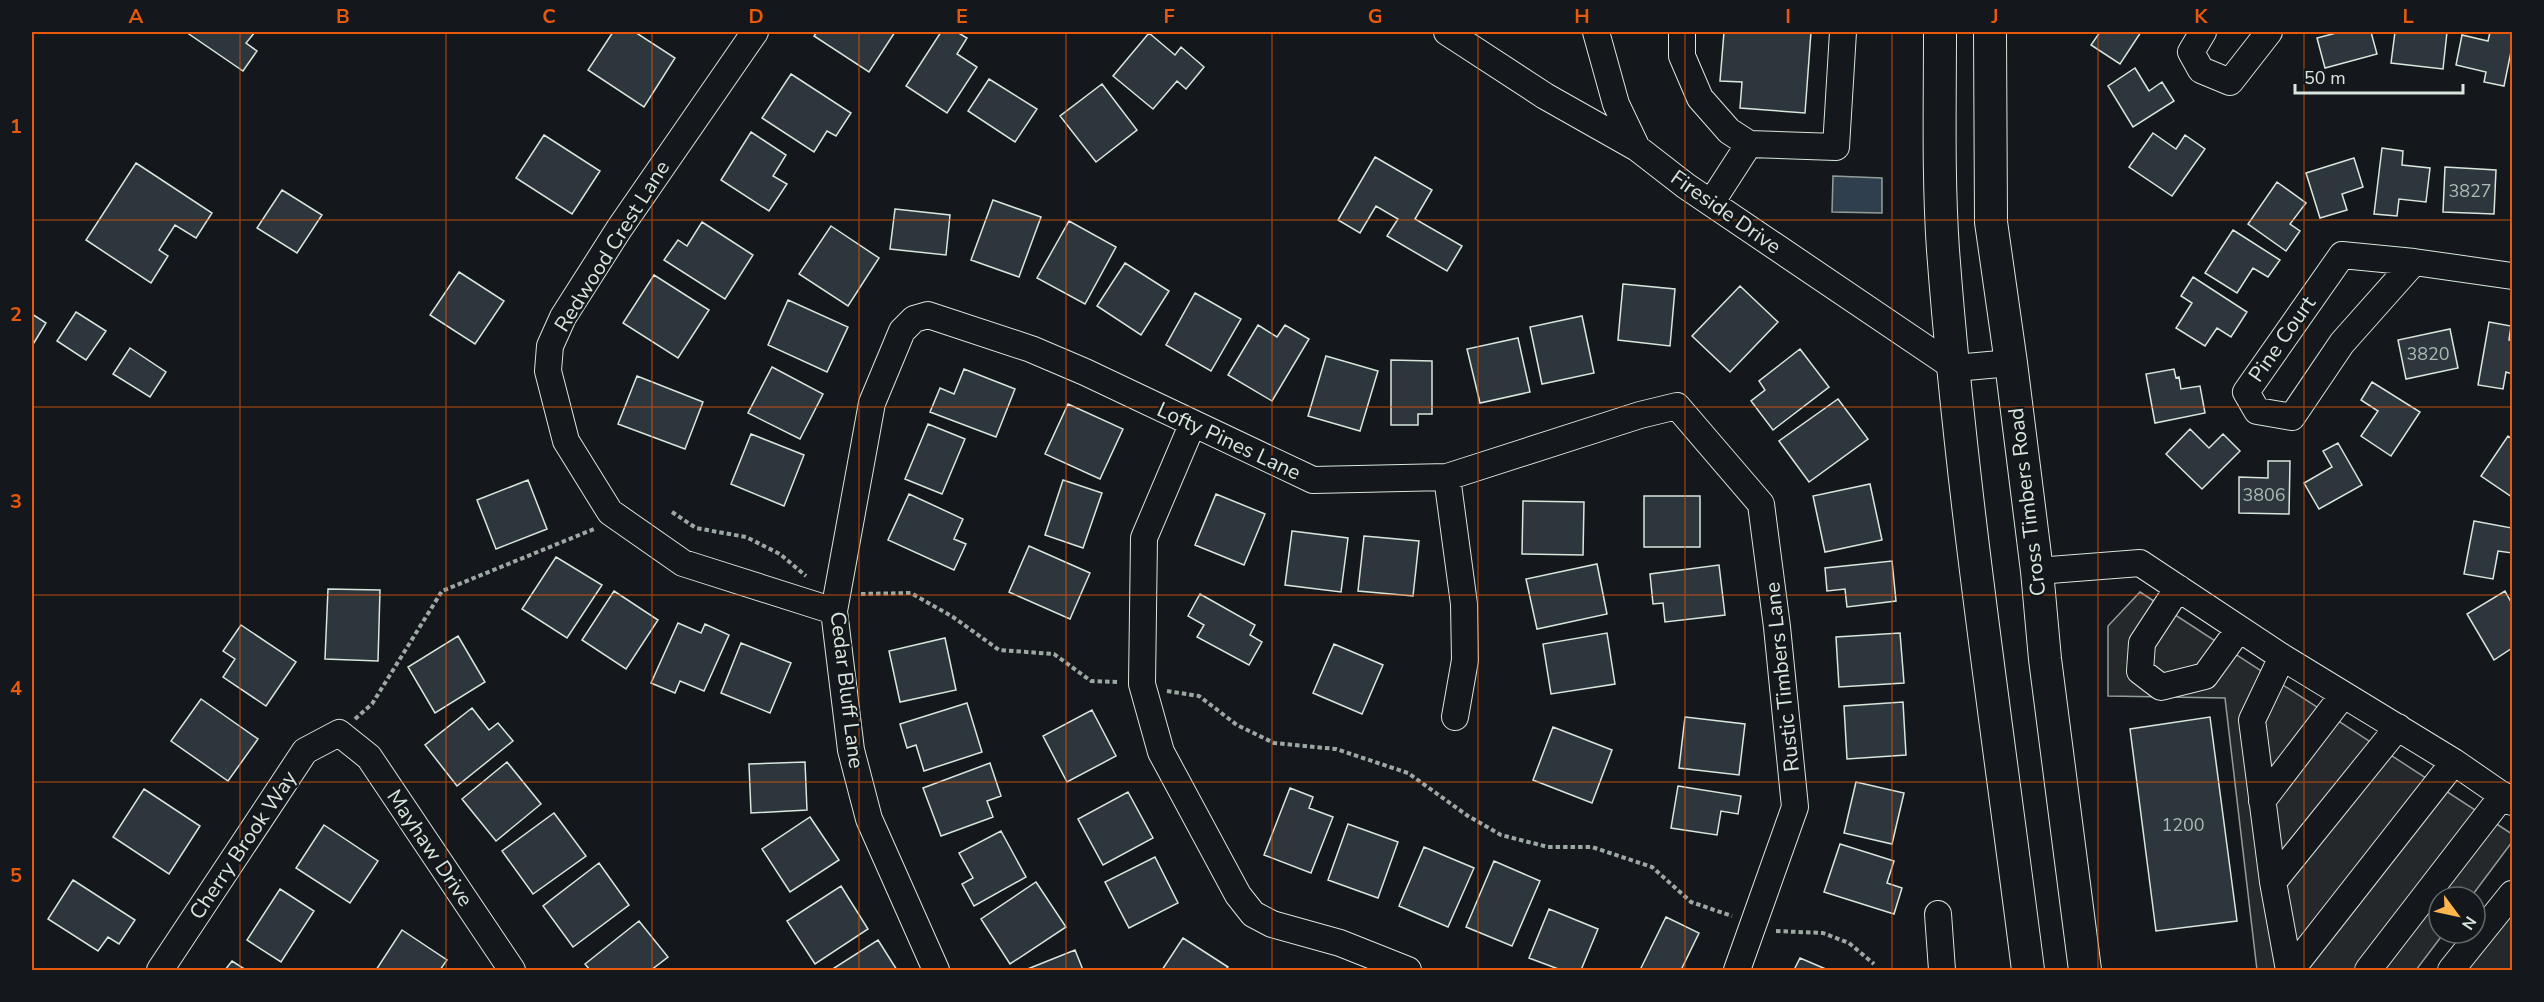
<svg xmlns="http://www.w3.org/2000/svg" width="2544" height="1002" font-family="'Nunito Sans',sans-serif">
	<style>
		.parking { fill: #24282b; stroke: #939e99; stroke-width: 1.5 }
		.water { fill: #2f3f4d; stroke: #939e99; stroke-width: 1.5 }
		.building { fill: #2c363c; stroke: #d8e6dc; stroke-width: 1.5 }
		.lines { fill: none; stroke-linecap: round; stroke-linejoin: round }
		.minor-casing { stroke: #d8e6dc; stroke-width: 28 }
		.major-casing { stroke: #d8e6dc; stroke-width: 34 }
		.path { stroke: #9da8a2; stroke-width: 4; stroke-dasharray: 4.5 3; stroke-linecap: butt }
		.minor { stroke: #14181c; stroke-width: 26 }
		.major { stroke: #14181c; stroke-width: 32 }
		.grid { fill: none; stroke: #e8590c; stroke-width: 1.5; stroke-opacity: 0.55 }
		.labels { text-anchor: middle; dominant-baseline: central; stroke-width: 4.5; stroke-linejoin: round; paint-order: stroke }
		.number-label { font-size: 18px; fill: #adbab4 }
		.street-label { font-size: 21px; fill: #d8e6dc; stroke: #14181c }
		.neatline { fill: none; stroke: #e8590c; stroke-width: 2 }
		.grid-label { font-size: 20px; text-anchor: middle; font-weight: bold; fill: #e8590c }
	</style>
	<rect width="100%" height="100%" fill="#14181c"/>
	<path class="parking" d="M2140,592l372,242v8l-41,55h-32v36h5l-28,37h-159l-32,-272 -117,-2v-70z
		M2512,911v59h-48z"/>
	<path class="water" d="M1833,176l49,2v35l-50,-1z"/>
	<path class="building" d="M186,32h69l-9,11 11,8 -14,20z
		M613,32h22l40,26 -31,49 -56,-37z
		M817,32h78l-26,40 -55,-36z
		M941,32h16l10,6 -10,16 20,13 -30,46 -41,-27z
		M1724,32h87l-6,81 -65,-5 2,-26 -22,-1z
		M2100,32h41l-21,32 -29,-19z
		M2340,32h31l6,22 -52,14 -8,-30z
		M2395,32h52l-4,37 -52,-6z
		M2490,32h22v15l-8,39 -20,-4 2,-10 -30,-7 6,-30 26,6z
		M1149,33l26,22 6,-8 23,20 -18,22 -9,-8 -24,28 -40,-33z
		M2135,68l14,23 13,-9 12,19 -41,26 -25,-41z
		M791,74l60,39 -15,23 -9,-5 -13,21 -52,-34z
		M989,79l48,30 -22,33 -47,-31z
		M1102,84l35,46 -41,32 -36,-46z
		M751,132l35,23 -13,21 14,8 -18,27 -48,-31z
		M2153,133l23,16 9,-14 20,14 -33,47 -43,-29z
		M544,135l56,36 -28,43 -56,-36z
		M2382,148l21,3 -1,14 28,3 -4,34 -27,-3 -2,17 -23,-2z
		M1375,157l57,33 -17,29 47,27 -15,25 -60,-35 11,-17 -22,-13 -16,27 -22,-13z
		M2354,158l9,29 -21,7 5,16 -27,8 -14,-45z
		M136,163l76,50 -16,25 -21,-13 -16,25 9,6 -17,27 -65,-43z
		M2445,167l51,3 -2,44 -51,-2z
		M2277,182l29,21 -16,21 10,7 -14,20 -38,-27z
		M282,190l40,25 -25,38 -40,-25z
		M993,200l48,17 -22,60 -48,-17z
		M895,209l55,6 -4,40 -56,-6z
		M1069,221l47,26 -31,57 -48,-26z
		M702,222l51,33 -28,44 -61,-39 14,-20 9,6z
		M831,226l48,32 -31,48 -49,-32z
		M2233,230l47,30 -12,17 -15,-9 -16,25 -32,-20z
		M1125,263l44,28 -28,44 -44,-29z
		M459,272l45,29 -29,43 -45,-29z
		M654,275l55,35 -31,48 -55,-35z
		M2193,277l54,35 -16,25 -14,-9 -12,18 -29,-18 16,-25 -11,-7z
		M1623,284l52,5 -5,57 -52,-6z
		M1740,286l38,36 -48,50 -38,-36z
		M1195,293l46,26 -30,52 -45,-26z
		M788,300l60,27 -21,45 -59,-27z
		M76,312l30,19 -20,29 -29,-19z
		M32,314l14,9 -14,23z
		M1582,316l12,57 -52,11 -12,-57z
		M2489,322l22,4 -2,14 3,1v33l-6,-2 -3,17 -25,-4z
		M1258,325l19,12 8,-12 24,14 -37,62 -44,-26z
		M2450,329l8,39 -52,11 -8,-39z
		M1518,338l12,54 -50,11 -13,-54z
		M130,348l36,24 -16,25 -37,-23z
		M1800,349l29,38 -56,43 -22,-29 14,-11 -6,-9z
		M1326,356l52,15 -18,60 -52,-15z
		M1391,360l41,1v53h-14v11h-27z
		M772,367l51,27 -23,45 -52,-26z
		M964,369l51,20 -19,48 -66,-25 10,-24 14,6z
		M2174,369l2,9 3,-1 2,12 19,-3 5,27 -50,10 -9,-49z
		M637,376l66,26 -18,47 -67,-25z
		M2372,382l48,30 -29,44 -30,-20 17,-25 -17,-11z
		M1838,399l30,40 -59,43 -30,-41z
		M1068,404l55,25 -23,50 -55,-25z
		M928,424l37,15 -23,55 -37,-15z
		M2190,429l19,19 14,-14 17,17 -38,38 -36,-35z
		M751,434l53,21 -20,51 -53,-22z
		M2508,436l4,3v58l-31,-21z
		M2338,443l24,42 -43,24 -15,-26 28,-16 -9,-16z
		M2268,461h22l-1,53 -50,-1v-36l29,1z
		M528,480l19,49 -51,20 -19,-49z
		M1063,480l39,13 -19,55 -38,-13z
		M1870,484l12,56 -57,12 -12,-56z
		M909,494l54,25 -9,20 12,5 -12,26 -66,-30z
		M1216,494l49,20 -21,51 -49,-20z
		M1644,496h56v51h-56z
		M1523,501l61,1 -1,53 -61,-1z
		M2474,521l38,7v25l-14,-2 -5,28 -29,-5z
		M1292,531l56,7 -7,54 -56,-7z
		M1364,536l55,5 -6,55 -55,-5z
		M1029,546l61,27 -20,46 -61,-27z
		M556,557l46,28 -35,53 -45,-29z
		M1892,561l4,40 -49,6 -2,-18 -18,2 -2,-23z
		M1597,564l10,50 -70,15 -11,-50z
		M1719,565l6,50 -60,7 -2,-19 -10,1 -3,-30z
		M328,589l52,1 -2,71 -53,-2z
		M614,591l44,29 -32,49 -44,-29z
		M2505,591l7,13v44l-18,12 -27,-46z
		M1200,594l55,31 -5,10 12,7 -13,23 -52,-28 7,-12 -16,-9z
		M678,623l23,10 4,-9 24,11 -25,56 -24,-10 -5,12 -24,-10z
		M241,625l55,37 -30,44 -43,-29 12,-18 -12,-8z
		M1607,633l8,51 -64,10 -8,-50z
		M1900,633l4,50 -65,4 -3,-50z
		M458,636l27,46 -50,31 -27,-46z
		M945,638l11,52 -56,12 -11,-51z
		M741,643l50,20 -21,50 -49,-20z
		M1334,644l49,21 -21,49 -49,-21z
		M201,699l57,40 -30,42 -57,-40z
		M1903,702l3,53 -59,4 -3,-53z
		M967,703l15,49 -58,19 -8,-26 -9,3 -7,-24z
		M472,708l17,22 9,-7 15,18 -56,45 -32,-41z
		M1092,710l24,46 -49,26 -24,-46z
		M1685,717l60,7 -6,51 -60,-7z
		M2210,717l27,204 -81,10 -26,-202z
		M1553,727l59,23 -20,53 -59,-23z
		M507,762l34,42 -45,37 -34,-42z
		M805,762l2,48 -56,3 -2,-49z
		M990,763l11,33 -14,5 6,16 -52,19 -18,-48z
		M1856,782l48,11 -12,51 -48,-11z
		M1678,786l63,10 -3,18 -17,-3 -4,24 -46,-7z
		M1290,788l23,9 -4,11 24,9 -22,56 -47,-18z
		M144,789l56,37 -31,48 -56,-37z
		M1128,792l25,46 -50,27 -25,-46z
		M554,813l32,43 -53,38 -31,-43z
		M810,817l29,43 -49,32 -28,-43z
		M1348,824l50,18 -20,56 -50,-18z
		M324,825l54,36 -28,42 -54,-35z
		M1001,831l25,46 -52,29 -12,-22 11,-6 -14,-25z
		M1840,844l54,17 -7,22 15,5 -8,26 -70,-22z
		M1424,847l50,21 -26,59 -49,-21z
		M1155,857l23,46 -49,25 -24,-46z
		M1494,861l46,20 -28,65 -46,-19z
		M599,863l30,42 -56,42 -30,-41z
		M73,880l62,40 -16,24 -11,-7 -10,14 -50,-32z
		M1036,882l30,45 -56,37 -29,-45z
		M841,886l27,43 -53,35 -28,-43z
		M280,889l34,22 -33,51 -34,-22z
		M1549,909l49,20 -17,41h-20l-32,-12z
		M1666,917l33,16 -18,37h-35l-5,-2z
		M639,921l29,36 -17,13h-61l-5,-6z
		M402,930l45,30 -7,10h-64z
		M1183,938l45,29 -3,3h-63z
		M878,940l19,30h-66z
		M1075,950l8,20h-58z
		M1800,958l28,12h-34z
		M232,961l14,9h-21z"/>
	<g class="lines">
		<g class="minor-casing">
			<path id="minor" d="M755,32l-136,197 -56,88 -13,29 -2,25 18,70 44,71 73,51 151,48
				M1447,32l98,64 92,52 49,38 269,182 56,-5
				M1596,32l20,72 21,44
				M1682,32v24l18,42 29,33 20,13 87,3 7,-115
				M2203,32l-12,20 10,18 29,12 39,-50
				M1711,203l38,-59
				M2414,262l-72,81 -50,74 -35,-6 -11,-19 96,-137 72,7 98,14
				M1192,425l-48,113 -2,146 19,68 77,143 15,19 19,10 68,19 68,27
				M1447,477l17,127 1,56 -10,57
				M2037,571l103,-8 142,94 172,105 58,40
				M2178,588l-36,55 -2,28 21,16 44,-11 34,-47
				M2282,657l-30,63 21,162 16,88
				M2262,801l81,-106
				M2273,882l125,-155
				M1938,914l4,56
				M160,970l145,-219 34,-18 30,24 143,213
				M936,970l-67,-151 -18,-69 -17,-139 38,-208 30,-72 12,-12 14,-4 103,34 54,23 228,108 134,-3 193,-62 37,-9 84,98 16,123 18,180 -58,163
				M2291,970l163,-208
				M2368,970l135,-175
				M2451,970l61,-76"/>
		</g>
		<g class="major-casing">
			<path id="major" d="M1940,32c0,72 -2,145 3,218 18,241 55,481 85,720
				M1990,32l1,190 20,141 26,208 8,88 40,311"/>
		</g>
		<path class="path" d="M672,512l24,16 50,9 34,17 26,22
			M861,594l50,-1 42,24 46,33 55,4 37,27 27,1
			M1167,691l32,5 38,29 37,18 62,6 72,24 60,43 33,19 47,12h44l60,20 39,35 41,14
			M355,719l17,-15 70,-113 152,-62
			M1776,931l47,2 26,10 25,21"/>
		<use href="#minor" class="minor"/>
		<use href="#major" class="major"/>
	</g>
	<path class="grid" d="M240,32v938M446,32v938M652,32v938M859,32v938M1066,32v938M1272,32v938M1478,32v938M1685,32v938M1892,32v938M2098,32v938M2304,32v938M32,220h2480M32,407h2480M32,595h2480M32,782h2480"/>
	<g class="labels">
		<g class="number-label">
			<text x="2470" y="191">3827</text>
			<text x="2428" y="354">3820</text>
			<text x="2264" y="495">3806</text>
			<text x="2183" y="825">1200</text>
		</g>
		<g class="street-label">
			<text transform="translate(1726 212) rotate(35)">Fireside Drive</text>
			<text transform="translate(612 246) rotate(-58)">Redwood Crest Lane</text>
			<text transform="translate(2282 339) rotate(-55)">Pine Court</text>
			<text transform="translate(1229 441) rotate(25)">Lofty Pines Lane</text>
			<text transform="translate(2027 502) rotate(-97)">Cross Timbers Road</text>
			<text transform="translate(1782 677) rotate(-96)">Rustic Timbers Lane</text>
			<text transform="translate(847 690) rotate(83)">Cedar Bluff Lane</text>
			<text transform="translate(243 845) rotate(-56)">Cherry Brook Way</text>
			<text transform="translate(430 848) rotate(56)">Mayhaw Drive</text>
		</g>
	</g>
	<rect width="2544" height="1002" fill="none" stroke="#14181c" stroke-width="66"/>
	<g transform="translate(2457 915) rotate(123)"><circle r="28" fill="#14181c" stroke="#626a69" stroke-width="1.5"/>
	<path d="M0-4.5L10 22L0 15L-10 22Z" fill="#ffb74d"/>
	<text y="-9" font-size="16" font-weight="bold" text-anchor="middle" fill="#d8e6dc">N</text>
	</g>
	<path d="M2295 84v9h168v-9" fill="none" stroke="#d8e6dc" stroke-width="3"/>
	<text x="2304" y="84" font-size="18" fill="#d8e6dc" stroke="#14181c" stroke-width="4.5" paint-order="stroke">50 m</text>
	<rect x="33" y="33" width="2478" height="936" class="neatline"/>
	<g class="grid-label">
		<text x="136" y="23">A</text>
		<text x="343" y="23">B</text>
		<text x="549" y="23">C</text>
		<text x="756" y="23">D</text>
		<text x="962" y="23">E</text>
		<text x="1169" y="23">F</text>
		<text x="1375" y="23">G</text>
		<text x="1582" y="23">H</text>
		<text x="1788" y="23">I</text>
		<text x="1995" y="23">J</text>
		<text x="2201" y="23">K</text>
		<text x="2408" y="23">L</text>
		<text x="16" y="133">1</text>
		<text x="16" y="321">2</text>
		<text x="16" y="508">3</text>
		<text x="16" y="695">4</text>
		<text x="16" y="882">5</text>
	</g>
</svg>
